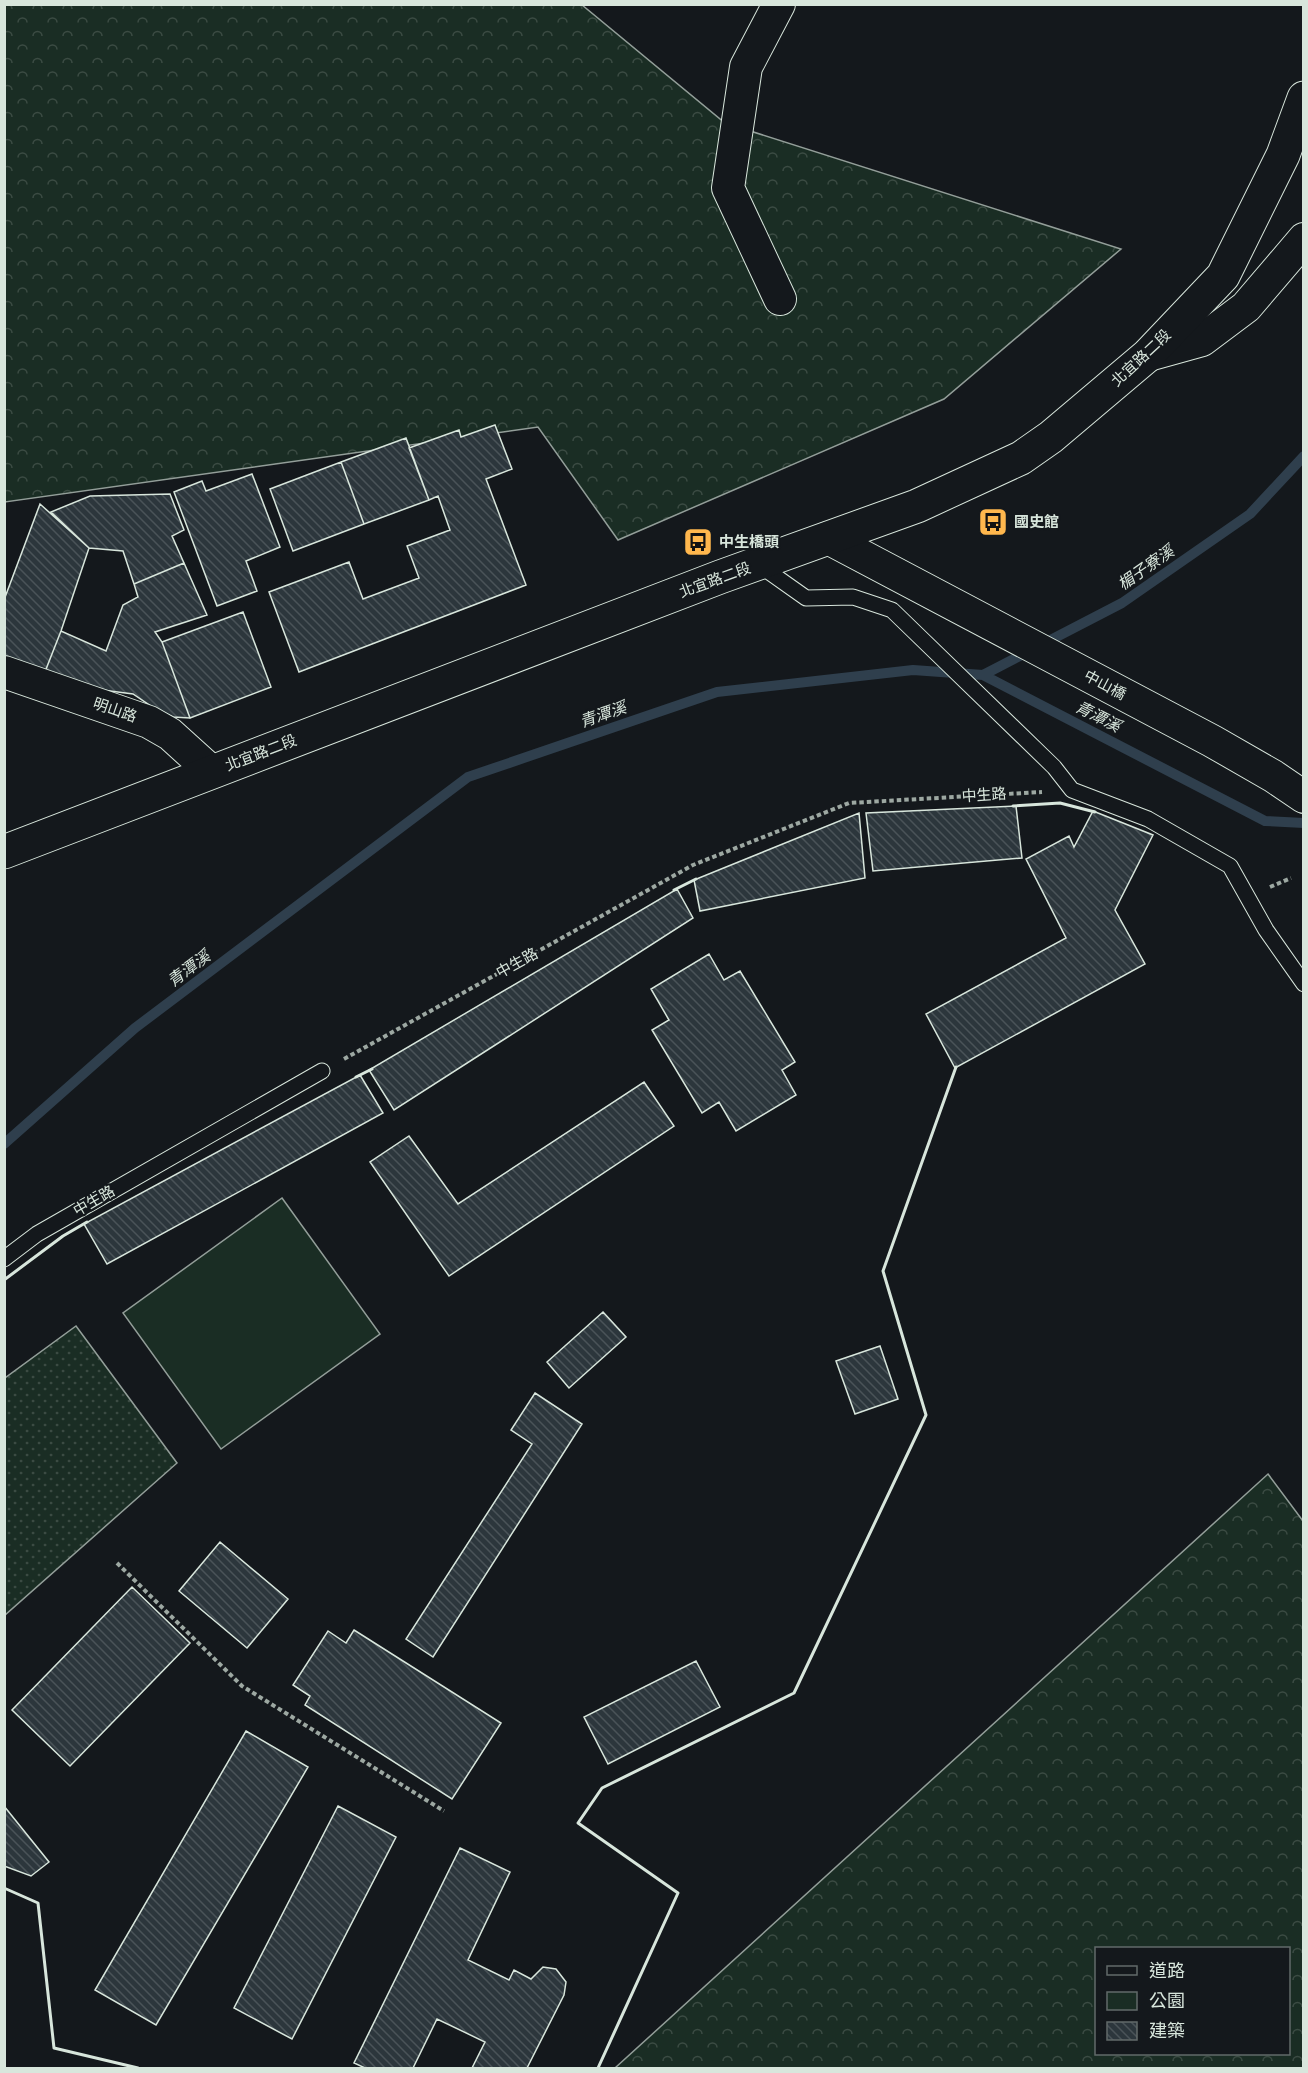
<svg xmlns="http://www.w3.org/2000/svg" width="1308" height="2073" font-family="'Varela Round','Noto Sans TC',sans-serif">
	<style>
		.grass { fill: url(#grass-dots); stroke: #939e99; stroke-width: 1.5 }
		.forest { fill: url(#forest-crowns); stroke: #939e99; stroke-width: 1.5; fill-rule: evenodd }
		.park { fill: #1a2d24; stroke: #939e99; stroke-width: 1.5 }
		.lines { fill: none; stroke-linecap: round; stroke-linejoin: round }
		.stream { stroke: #2f3f4d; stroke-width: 10 }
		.building { fill: url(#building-back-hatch); stroke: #d8e6dc; stroke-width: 1.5 }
		.lane-casing { stroke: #d8e6dc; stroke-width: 17 }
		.street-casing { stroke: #d8e6dc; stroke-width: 34 }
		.primary-casing { stroke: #d8e6dc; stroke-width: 35 }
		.path { stroke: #9da8a2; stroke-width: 4; stroke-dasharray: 4.5 3; stroke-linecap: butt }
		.lane { stroke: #14181c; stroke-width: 15 }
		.street { stroke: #14181c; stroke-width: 32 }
		.primary { stroke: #14181c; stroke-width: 33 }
		.wall { stroke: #d8e6dc; stroke-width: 3 }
		.labels { text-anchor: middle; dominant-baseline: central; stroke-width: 4.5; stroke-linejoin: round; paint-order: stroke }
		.street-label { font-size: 15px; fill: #d8e6dc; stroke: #14181c }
		.poi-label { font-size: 15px; font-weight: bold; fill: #d8e6dc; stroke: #14181c; text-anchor: start }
		.water-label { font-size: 16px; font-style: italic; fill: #d8e6dc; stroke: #14181c }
	</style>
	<defs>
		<pattern id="grass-dots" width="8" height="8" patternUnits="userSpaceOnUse" patternTransform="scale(1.5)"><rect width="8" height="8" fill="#1a2d24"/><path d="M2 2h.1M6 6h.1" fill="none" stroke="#3b4b43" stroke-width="1.8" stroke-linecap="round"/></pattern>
		<pattern id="forest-crowns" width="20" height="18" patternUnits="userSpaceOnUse" patternTransform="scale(1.5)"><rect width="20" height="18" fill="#1a2d24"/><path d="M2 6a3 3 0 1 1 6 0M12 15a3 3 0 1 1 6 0" fill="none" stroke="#3b4b43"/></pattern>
		<pattern id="building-back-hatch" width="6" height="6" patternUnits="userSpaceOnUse" patternTransform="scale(1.5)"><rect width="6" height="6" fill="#2c363c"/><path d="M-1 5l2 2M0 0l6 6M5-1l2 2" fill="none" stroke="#4a5358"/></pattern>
	</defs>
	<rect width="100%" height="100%" fill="#14181c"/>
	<path class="grass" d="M76,1326l101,137 -172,152v-237z"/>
	<path class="forest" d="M4,5h578l143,118 396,126 -177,150 -326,141 -80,-113 -533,75z
		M1268,1474l35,47v547h-688zM1096,1948h192v106h-192z"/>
	<path class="park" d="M282,1198l98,136 -159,115 -98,-136z"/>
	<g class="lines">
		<path class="stream" d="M983,675l139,-72 128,-89 54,-58
			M4,1144l131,-116 333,-251 249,-85 196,-22 70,5 282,146 39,2"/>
	</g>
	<path class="building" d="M495,425l17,44 -26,10 40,106 -227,87 -30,-80 80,-30 14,37 56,-21 -12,-32 43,-16 -12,-34 -9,4 -20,-52 50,-18 2,7z
		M406,438l23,62 -65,24 -23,-62z
		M341,462l23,62 -71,27 -23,-62z
		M252,474l28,73 -34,14 11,30 -40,15 -43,-114 28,-11 4,10z
		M170,494l14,36 -12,6 12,27 -50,21 -11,-33 -34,-3 -38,-36 39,-16z
		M40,504l49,44 -28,83 -20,51 -37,-4v-78z
		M184,563l23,52 -52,17 7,10 28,76 -17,-1 -19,-9 -21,-14 -92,-12 20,-51 45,20 17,-46 15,-8 -4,-13z
		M243,612l28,75 -81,31 -28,-76z
		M1016,806l6,52 -149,13 -7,-58z
		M1093,811l60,24 -38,75 30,54 -190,104 -29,-54 140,-76 -40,-79 43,-23 5,11z
		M859,813l6,65 -165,33 -6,-31z
		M677,889l16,29 -299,192 -25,-40z
		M709,954l15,26 16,-9 55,91 -13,8 14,25 -60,36 -17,-29 -17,11 -50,-83 17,-10 -18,-31z
		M360,1075l23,38 -276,151 -23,-40z
		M644,1082l30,44 -225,150 -79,-114 39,-26 49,68z
		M603,1312l23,25 -57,51 -22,-26z
		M880,1346l18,53 -43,15 -19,-53z
		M535,1393l47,31 -149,233 -27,-18 126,-195 -21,-14z
		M220,1542l68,57 -41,49 -68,-57z
		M132,1587l58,56 -120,123 -58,-56z
		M354,1630l147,93 -49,76 -147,-94 5,-9 -17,-11 35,-54 18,12z
		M696,1661l24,46 -112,57 -24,-47z
		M246,1731l62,36 -152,258 -61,-35z
		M4,1806l45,56 -18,14 -27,-10z
		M338,1806l58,31 -104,202 -58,-31z
		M460,1848l50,24 -42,88 41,20 5,-10 17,9 12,-12 13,2 10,13 -2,13 -37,73h-55l13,-26 -48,-23 -24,49h-48l-11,-5z"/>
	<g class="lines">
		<g class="lane-casing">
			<path id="lane" d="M758,564l48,34 47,-1 39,13 162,157 18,23 76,29 82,47 36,64 38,54
				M4,1259l33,-25 285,-163"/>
		</g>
		<g class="street-casing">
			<path id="street" d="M779,4l-33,63 -18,121 52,111
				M1148,355l54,-15 44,-33 58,-68
				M828,538l384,203 61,35 31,21
				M4,672l145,50 21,12 42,38"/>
		</g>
		<g class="primary-casing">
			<path id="primary" d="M4,852l716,-275 197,-71 104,-48 30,-21 97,-82 75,-79 60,-121 21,-57"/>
		</g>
		<path class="path" d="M1270,887l21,-9
			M344,1059l349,-194 156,-62 193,-11
			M117,1563l125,123 202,125"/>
		<use href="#lane" class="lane"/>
		<use href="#street" class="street"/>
		<use href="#primary" class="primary"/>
		<path class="wall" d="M1013,806l47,-3 35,9
			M674,890l22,-11
			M356,1077l16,-8
			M4,1280l59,-44 24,-14
			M4,1888l34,15 16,145 84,20
			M598,2068l80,-175 -100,-70 24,-35 192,-95 132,-278 -43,-144 73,-204"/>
	</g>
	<defs>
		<g id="bus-square" transform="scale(1.5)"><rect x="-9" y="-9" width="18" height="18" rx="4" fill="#ffb74d" stroke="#14181c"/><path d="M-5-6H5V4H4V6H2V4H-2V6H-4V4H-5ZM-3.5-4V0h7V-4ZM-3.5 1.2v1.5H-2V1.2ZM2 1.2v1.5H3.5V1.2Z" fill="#111"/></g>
	</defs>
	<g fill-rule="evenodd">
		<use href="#bus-square" x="993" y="522"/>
		<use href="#bus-square" x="698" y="542"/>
	</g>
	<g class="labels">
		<g class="street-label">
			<text transform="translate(1141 358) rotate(-43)">北宜路二段</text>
			<text transform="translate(715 580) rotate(-20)">北宜路二段</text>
			<text transform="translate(1105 685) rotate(28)">中山橋</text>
			<text transform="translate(115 710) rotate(19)">明山路</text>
			<text transform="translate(261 753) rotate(-21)">北宜路二段</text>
			<text transform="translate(984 795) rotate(-4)">中生路</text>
			<text transform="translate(517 963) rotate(-29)">中生路</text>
			<text transform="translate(94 1201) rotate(-30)">中生路</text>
		</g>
		<g class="poi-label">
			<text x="1014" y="522">國史館</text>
			<text x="719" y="542">中生橋頭</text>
		</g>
		<g class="water-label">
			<text transform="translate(1146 568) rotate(-35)">楣子寮溪</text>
			<text transform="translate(603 715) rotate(-19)">青潭溪</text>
			<text transform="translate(1098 717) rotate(27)">青潭溪</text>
			<text transform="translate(189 969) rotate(-37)">青潭溪</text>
		</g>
	</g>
	<rect width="1308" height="2073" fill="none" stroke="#d8e6dc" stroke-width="12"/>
	<rect x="1095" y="1947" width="195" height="108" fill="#14181c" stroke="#626a69" stroke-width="1.5"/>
	<rect x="1107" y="1966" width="30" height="9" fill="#14181c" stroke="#626a69" stroke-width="1.5"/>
	<text x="1149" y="1977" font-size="18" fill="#d8e6dc">道路</text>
	<rect x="1107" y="1992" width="30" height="18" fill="#1a2d24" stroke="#626a69" stroke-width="1.5"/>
	<text x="1149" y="2007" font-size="18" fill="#d8e6dc">公園</text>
	<rect x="1107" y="2022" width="30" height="18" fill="url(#building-back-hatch)" stroke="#626a69" stroke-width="1.5"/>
	<text x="1149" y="2037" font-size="18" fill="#d8e6dc">建築</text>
</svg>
